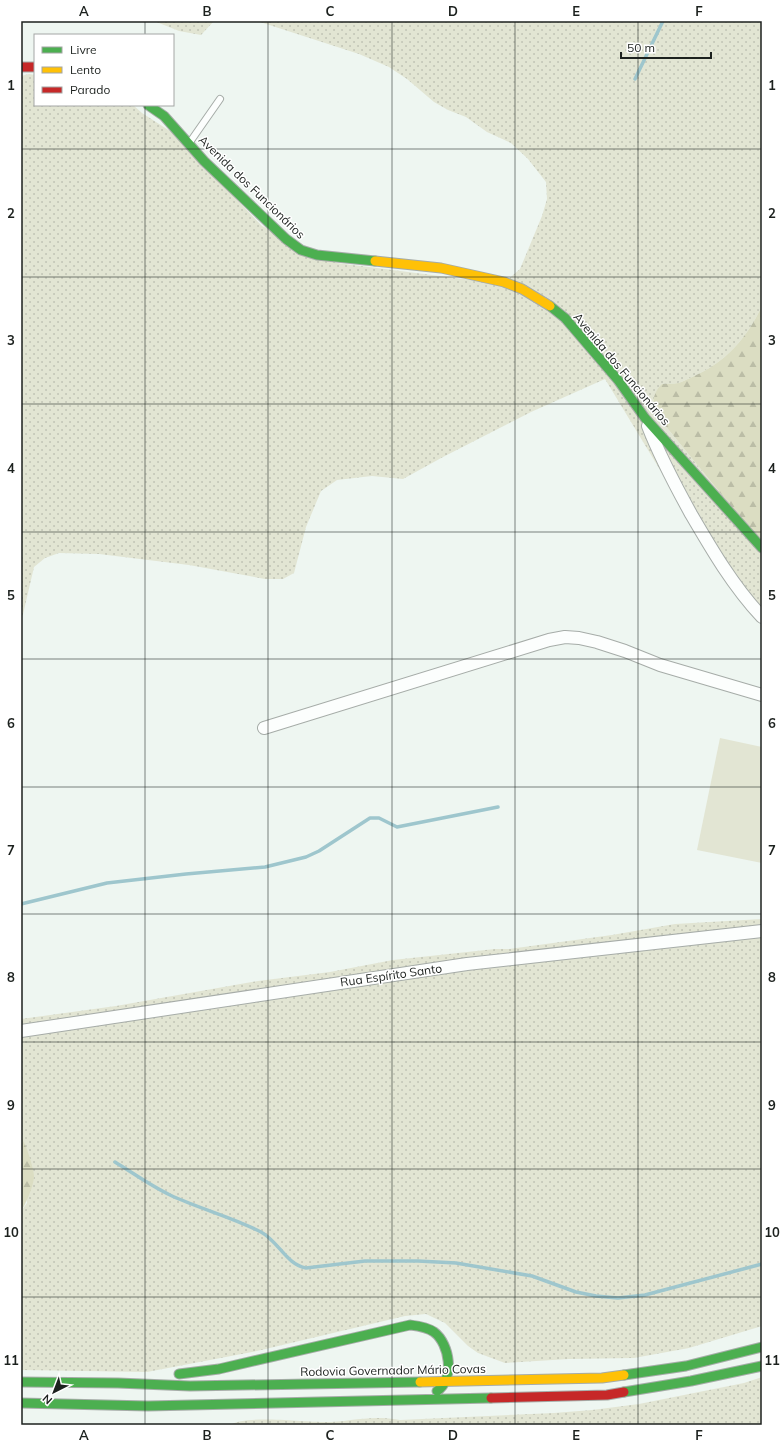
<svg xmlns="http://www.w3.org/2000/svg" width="783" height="1446" font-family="Mulish,sans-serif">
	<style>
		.grass { fill: url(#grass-dots) }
		.forest { fill: url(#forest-firs) }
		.park { fill: #e2e5d3 }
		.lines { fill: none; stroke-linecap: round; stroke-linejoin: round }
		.stream { stroke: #9ec6cd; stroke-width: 3.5 }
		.lane-casing { stroke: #a6aca8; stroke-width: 8 }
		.street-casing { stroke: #a6aca8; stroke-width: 14 }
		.fast-casing { stroke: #a6aca8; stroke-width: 11 }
		.slow-casing { stroke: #a6aca8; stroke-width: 11 }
		.jam-casing { stroke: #a6aca8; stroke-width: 11 }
		.lane { stroke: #fcfefd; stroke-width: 6 }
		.street { stroke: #fcfefd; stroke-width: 12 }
		.fast { stroke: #4caf50; stroke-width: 9 }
		.slow { stroke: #ffc107; stroke-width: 9 }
		.jam { stroke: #c62828; stroke-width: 9 }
		.grid { fill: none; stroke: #1c211e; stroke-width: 1; stroke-opacity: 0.55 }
		.labels { text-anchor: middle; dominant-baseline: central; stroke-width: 3; stroke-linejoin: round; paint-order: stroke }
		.street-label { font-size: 12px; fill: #1c211e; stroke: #fff }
		.neatline { fill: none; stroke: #1c211e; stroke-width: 1.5 }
		.grid-label { font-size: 13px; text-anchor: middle; font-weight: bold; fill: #1c211e }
	</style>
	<defs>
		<pattern id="grass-dots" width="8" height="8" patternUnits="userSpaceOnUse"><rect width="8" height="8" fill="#e2e5d3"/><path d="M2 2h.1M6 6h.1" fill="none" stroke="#c1c4b5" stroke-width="1.8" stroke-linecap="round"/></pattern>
		<pattern id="forest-firs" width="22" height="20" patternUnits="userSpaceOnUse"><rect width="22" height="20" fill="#dbddc2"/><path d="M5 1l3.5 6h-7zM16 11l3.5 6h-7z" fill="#bbbda6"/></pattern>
	</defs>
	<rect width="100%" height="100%" fill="#eef6f1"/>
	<path class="grass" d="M154,21h60l-13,14 -22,-4z
		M257,21h505v285c-16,33 -36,56 -70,71 -5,2 -10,5 -14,6 -5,1 -11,0 -16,1l-10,19 2,9 108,132v72l-91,-128 -66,-109 -74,33 -88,45 -40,22 -31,-3 -35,4 -16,11 -15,36 -12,46 -11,6h-18l-76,-14 -90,-11 -40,-1 -14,5 -11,9 -13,56v-547l8,-2 6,1v30h98l9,8 31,20 89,93 75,37 166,21 17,-15 22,-53 5,-17 -1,-17 -18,-23 -17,-16 -24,-11 -21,-15 -18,-7 -14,-8 -27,-23 -18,-12 -30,-13z
		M762,919v407l-73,22 -55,10 -65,1 -64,4 -27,-10 -10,-7 -23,-23 -19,-9 -21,2 -148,35 -110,21 -126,-2v-159l6,-8 -3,-61 -3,-6v-117l95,-13 142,-25 72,-9 63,-12 102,-11h14l103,-14 63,-11z
		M762,1377v48h-531c13,-10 71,-3 89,-3 20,1 41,-5 62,-4 6,0 12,1 18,2l154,-7 38,-3 47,-6 105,-21z"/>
	<path class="forest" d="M762,306v238l-108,-132c-2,-12 0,-20 8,-28 5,-1 11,0 16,-1 4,-1 9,-4 14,-6 34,-15 54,-38 70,-71z
		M21,1136c4,6 13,32 13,40 0,9 -8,28 -13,35z"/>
	<path class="park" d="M720,738l42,9v116l-65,-13z"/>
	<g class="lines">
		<path class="stream" d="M635,79l28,-58
			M21,904l86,-21 79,-9 79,-7 41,-10 13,-6 51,-33h9l18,9 101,-20
			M115,1162c18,11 36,24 55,33 30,14 62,22 91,37 17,9 26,33 45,36l59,-7h53l38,2 76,13 44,16 20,4 22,2 27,-3 117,-31"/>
		<g class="lane-casing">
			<path id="lane" d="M190,142l30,-43"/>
		</g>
		<g class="street-casing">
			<path id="street" d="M648,426c12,31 27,59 43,88 21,36 42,72 71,103
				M264,728l285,-88 16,-3 14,1 18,4 28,9 35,14 102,30
				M21,1031l446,-67 295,-33"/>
		</g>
		<g class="fast-casing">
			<path id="fast" d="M148,105l16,11 40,45 82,78 15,11 16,5 58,6
				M550,306l15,12 53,62 27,38 117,130
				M179,1374l40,-5 191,-44c8,1 17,2 24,7 16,12 21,47 3,59
				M624,1375l62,-9 76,-19
				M21,1382l97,1 72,3 230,-4
				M624,1392l67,-11 71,-15
				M21,1403l127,3 343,-8"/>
		</g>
		<g class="slow-casing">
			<path id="slow" d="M375,261l66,7 63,14 18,7 28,17
				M420,1382l182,-4 22,-3"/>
		</g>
		<g class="jam-casing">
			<path id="jam" d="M21,67h14
				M491,1398l116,-3 17,-3"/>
		</g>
		<use href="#lane" class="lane"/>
		<use href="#street" class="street"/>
		<use href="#fast" class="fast"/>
		<use href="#slow" class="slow"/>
		<use href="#jam" class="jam"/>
	</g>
	<path class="grid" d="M145,21v14M268,21v1404M392,21v1404M515,21v1404M638,21v1404M145,105v1320M21,149h741M21,277h741M21,404h741M21,532h741M21,659h741M21,787h741M21,914h741M21,1042h741M21,1169h741M21,1297h741"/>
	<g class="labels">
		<g class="street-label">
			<text transform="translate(252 187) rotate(44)">Avenida dos Funcionários</text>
			<text transform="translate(622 369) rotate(50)">Avenida dos Funcionários</text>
			<text transform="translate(391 975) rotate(-8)">Rua Espírito Santo</text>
			<text transform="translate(393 1370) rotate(-1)">Rodovia Governador Mário Covas</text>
		</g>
	</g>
	<rect width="783" height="1446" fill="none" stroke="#ffffff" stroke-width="44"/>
	<rect x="34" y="34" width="140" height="72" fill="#ffffff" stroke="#a4a6a5"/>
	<rect x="42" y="47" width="20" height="6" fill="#4caf50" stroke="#a4a6a5"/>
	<text x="70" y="54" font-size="12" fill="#1c211e">Livre</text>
	<rect x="42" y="67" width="20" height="6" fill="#ffc107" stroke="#a4a6a5"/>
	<text x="70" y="74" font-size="12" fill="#1c211e">Lento</text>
	<rect x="42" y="87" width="20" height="6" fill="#c62828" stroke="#a4a6a5"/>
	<text x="70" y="94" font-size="12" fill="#1c211e">Parado</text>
	<g transform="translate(54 1392) rotate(222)" stroke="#ffffff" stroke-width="3" paint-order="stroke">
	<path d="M0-3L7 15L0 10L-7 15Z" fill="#1c211e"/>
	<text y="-6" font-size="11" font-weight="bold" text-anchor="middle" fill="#1c211e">N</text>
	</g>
	<path d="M621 52v6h90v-6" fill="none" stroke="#1c211e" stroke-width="2"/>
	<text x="627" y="52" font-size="12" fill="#1c211e" stroke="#ffffff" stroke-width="3" paint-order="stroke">50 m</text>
	<rect x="22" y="22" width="739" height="1402" class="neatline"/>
	<g class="grid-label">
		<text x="84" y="16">A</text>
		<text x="207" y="16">B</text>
		<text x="330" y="16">C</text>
		<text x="453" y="16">D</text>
		<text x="576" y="16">E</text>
		<text x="699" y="16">F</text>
		<text x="11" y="90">1</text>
		<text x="772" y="90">1</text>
		<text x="11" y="218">2</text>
		<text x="772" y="218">2</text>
		<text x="11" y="345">3</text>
		<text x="772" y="345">3</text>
		<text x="11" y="473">4</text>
		<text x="772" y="473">4</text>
		<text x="11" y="600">5</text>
		<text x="772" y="600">5</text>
		<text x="11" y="728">6</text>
		<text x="772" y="728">6</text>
		<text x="11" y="855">7</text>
		<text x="772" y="855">7</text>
		<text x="11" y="982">8</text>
		<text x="772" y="982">8</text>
		<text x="11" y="1110">9</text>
		<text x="772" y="1110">9</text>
		<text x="11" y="1237">10</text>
		<text x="772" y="1237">10</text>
		<text x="11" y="1365">11</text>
		<text x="772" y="1365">11</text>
		<text x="84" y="1440">A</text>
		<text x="207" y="1440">B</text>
		<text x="330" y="1440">C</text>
		<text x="453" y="1440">D</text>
		<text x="576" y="1440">E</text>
		<text x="699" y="1440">F</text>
	</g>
</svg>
